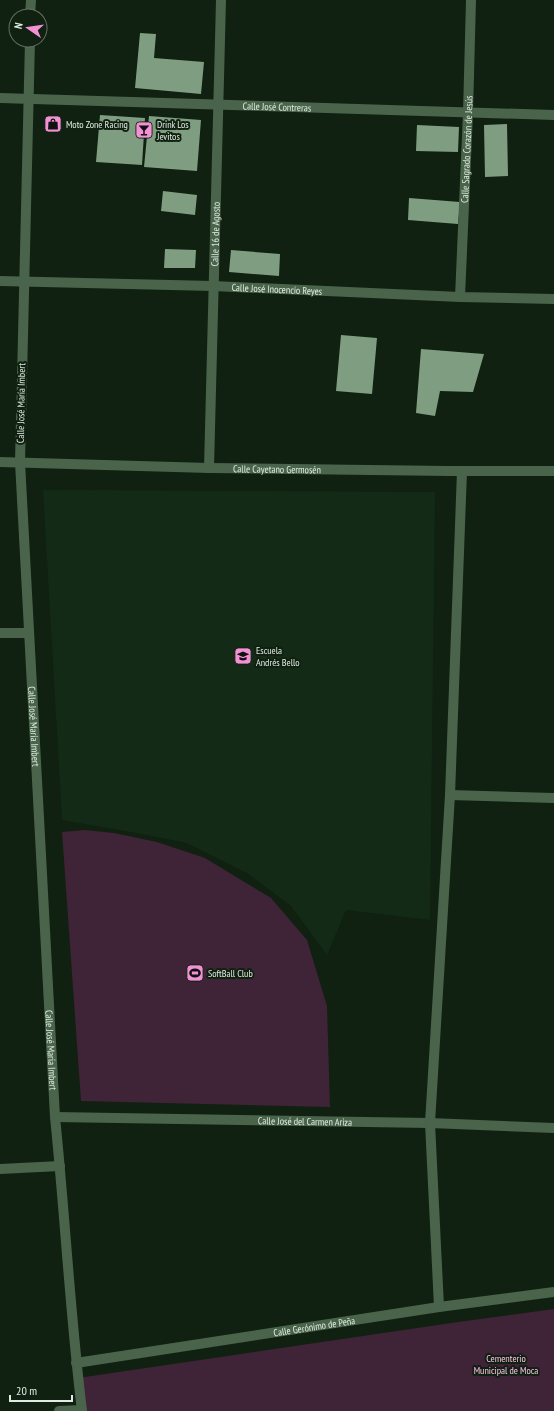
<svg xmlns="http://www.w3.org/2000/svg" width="554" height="1411" font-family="'PT Sans Narrow',sans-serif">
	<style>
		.built { fill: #132a16 }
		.green { fill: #3f2336 }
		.building { fill: #7f9e81 }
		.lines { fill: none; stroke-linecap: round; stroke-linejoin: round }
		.minor { stroke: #49644b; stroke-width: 10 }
		.labels { text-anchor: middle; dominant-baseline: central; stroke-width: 4; stroke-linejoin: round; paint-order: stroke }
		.street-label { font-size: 10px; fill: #e0ebe1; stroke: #102011 }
		.poi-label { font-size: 10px; fill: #e0ebe1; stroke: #102011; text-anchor: start }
		.park-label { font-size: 10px; fill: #fdc2e9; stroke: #102011 }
	</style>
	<rect width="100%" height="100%" fill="#102011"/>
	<path class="built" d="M43,490l392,2 -5,428 -84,-10 -19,45 -36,-49 -44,-33 -60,-30 -50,-10 -75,-13z"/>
	<path class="green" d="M85,830l29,3 43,9 48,16 66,40 36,42 20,66 3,101 -249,-6 -19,-269z
		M554,1309v102h-472l-4,-33 380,-56z"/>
	<path class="building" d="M140,33l16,1 -2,24 50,4 -3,32 -66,-6z
		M100,115l45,3 -3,47 -46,-3z
		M149,116l52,4 -4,51 -53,-4z
		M507,124l1,52 -23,1 -1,-52z
		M417,125l42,2 -1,25 -42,-1z
		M163,191l34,4 -2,20 -34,-4z
		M409,198l51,4 -2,22 -50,-4z
		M165,249l31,1 -1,18h-31z
		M231,250l49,4 -1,22 -50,-4z
		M341,335l36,3 -5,56 -36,-3z
		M421,349l63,5 -11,38 -33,-1 -5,25 -19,-3z"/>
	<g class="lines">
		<g class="minor">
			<path d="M30,16l1,-16"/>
			<path id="s1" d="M30,40l-10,422 35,655c10,98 15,196 27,294"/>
			<path id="s2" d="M0,98l554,17"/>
			<path id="s3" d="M0,281l213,5 247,11 94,2"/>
			<path id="s4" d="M460,297l8,-184 3,-113"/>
			<path id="s5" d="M0,462l209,6 239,3h106"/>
			<path id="s6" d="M209,468l12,-468"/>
			<path d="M0,633h28"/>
			<path d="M450,795l104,3"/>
			<path id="s7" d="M55,1117l375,6 124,5"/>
			<path d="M0,1169l60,-3"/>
			<path d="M439,1307l-9,-184 20,-328 12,-324"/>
			<path id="s8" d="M76,1363l363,-56 115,-15"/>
			<path d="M59,1411l23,-1"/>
		</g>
	</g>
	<defs>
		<g id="shop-square" transform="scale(0.9)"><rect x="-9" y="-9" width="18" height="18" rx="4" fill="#f391d5" stroke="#102011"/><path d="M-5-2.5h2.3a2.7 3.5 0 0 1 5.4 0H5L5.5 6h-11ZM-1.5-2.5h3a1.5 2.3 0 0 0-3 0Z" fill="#111"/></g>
		<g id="bar-square" transform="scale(0.9)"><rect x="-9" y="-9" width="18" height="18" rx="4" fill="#f391d5" stroke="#102011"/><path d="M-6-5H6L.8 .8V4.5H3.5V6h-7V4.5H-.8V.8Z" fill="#111"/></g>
		<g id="school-square" transform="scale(0.9)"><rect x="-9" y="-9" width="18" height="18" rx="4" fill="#f391d5" stroke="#102011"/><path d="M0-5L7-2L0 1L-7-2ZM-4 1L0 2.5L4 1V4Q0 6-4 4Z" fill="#111"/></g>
		<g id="stadium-square" transform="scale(0.9)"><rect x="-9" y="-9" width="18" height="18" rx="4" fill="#f391d5" stroke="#102011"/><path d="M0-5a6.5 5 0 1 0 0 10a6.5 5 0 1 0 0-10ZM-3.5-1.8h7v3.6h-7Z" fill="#111"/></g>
	</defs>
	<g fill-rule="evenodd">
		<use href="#shop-square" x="53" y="124"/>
		<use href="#bar-square" x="144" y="130"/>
		<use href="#school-square" x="243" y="656"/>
		<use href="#stadium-square" x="195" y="973"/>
	</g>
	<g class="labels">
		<g class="street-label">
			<text stroke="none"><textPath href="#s2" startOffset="277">Calle José Contreras</textPath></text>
			<text stroke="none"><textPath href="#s4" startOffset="148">Calle Sagrado Corazón de Jesús</textPath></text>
			<text stroke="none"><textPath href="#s6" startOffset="234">Calle 16 de Agosto</textPath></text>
			<text stroke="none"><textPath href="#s3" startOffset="277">Calle José Inocencio Reyes</textPath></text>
			<text transform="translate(21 403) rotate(-89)">Calle José María Imbert</text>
			<text stroke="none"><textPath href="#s5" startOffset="277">Calle Cayetano Germosén</textPath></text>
			<text stroke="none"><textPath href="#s1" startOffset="687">Calle José María Imbert</textPath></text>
			<text stroke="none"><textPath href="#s1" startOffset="1011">Calle José María Imbert</textPath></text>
			<text stroke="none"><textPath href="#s7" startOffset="250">Calle José del Carmen Ariza</textPath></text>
			<text stroke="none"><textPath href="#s8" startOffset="241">Calle Gerónimo de Peña</textPath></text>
		</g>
		<g class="poi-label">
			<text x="66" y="124">Moto Zone Racing</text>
			<text x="157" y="124">Drink Los<tspan x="157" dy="12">Jevitos</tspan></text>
			<text x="256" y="650">Escuela<tspan x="256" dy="12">Andrés Bello</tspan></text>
			<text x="208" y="973">SoftBall Club</text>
		</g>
		<g class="park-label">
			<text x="506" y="1358">Cementerio<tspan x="506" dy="12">Municipal de Moca</tspan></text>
		</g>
	</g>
	<g transform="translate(28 28) rotate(283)"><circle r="19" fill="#102011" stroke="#637164"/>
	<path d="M0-3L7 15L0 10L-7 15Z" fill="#f391d5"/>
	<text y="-6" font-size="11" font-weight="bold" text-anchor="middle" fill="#e0ebe1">N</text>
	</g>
	<path d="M10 1395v6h62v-6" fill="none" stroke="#e0ebe1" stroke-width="2"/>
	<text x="16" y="1395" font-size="12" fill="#e0ebe1" stroke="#102011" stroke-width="3" paint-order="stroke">20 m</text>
</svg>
